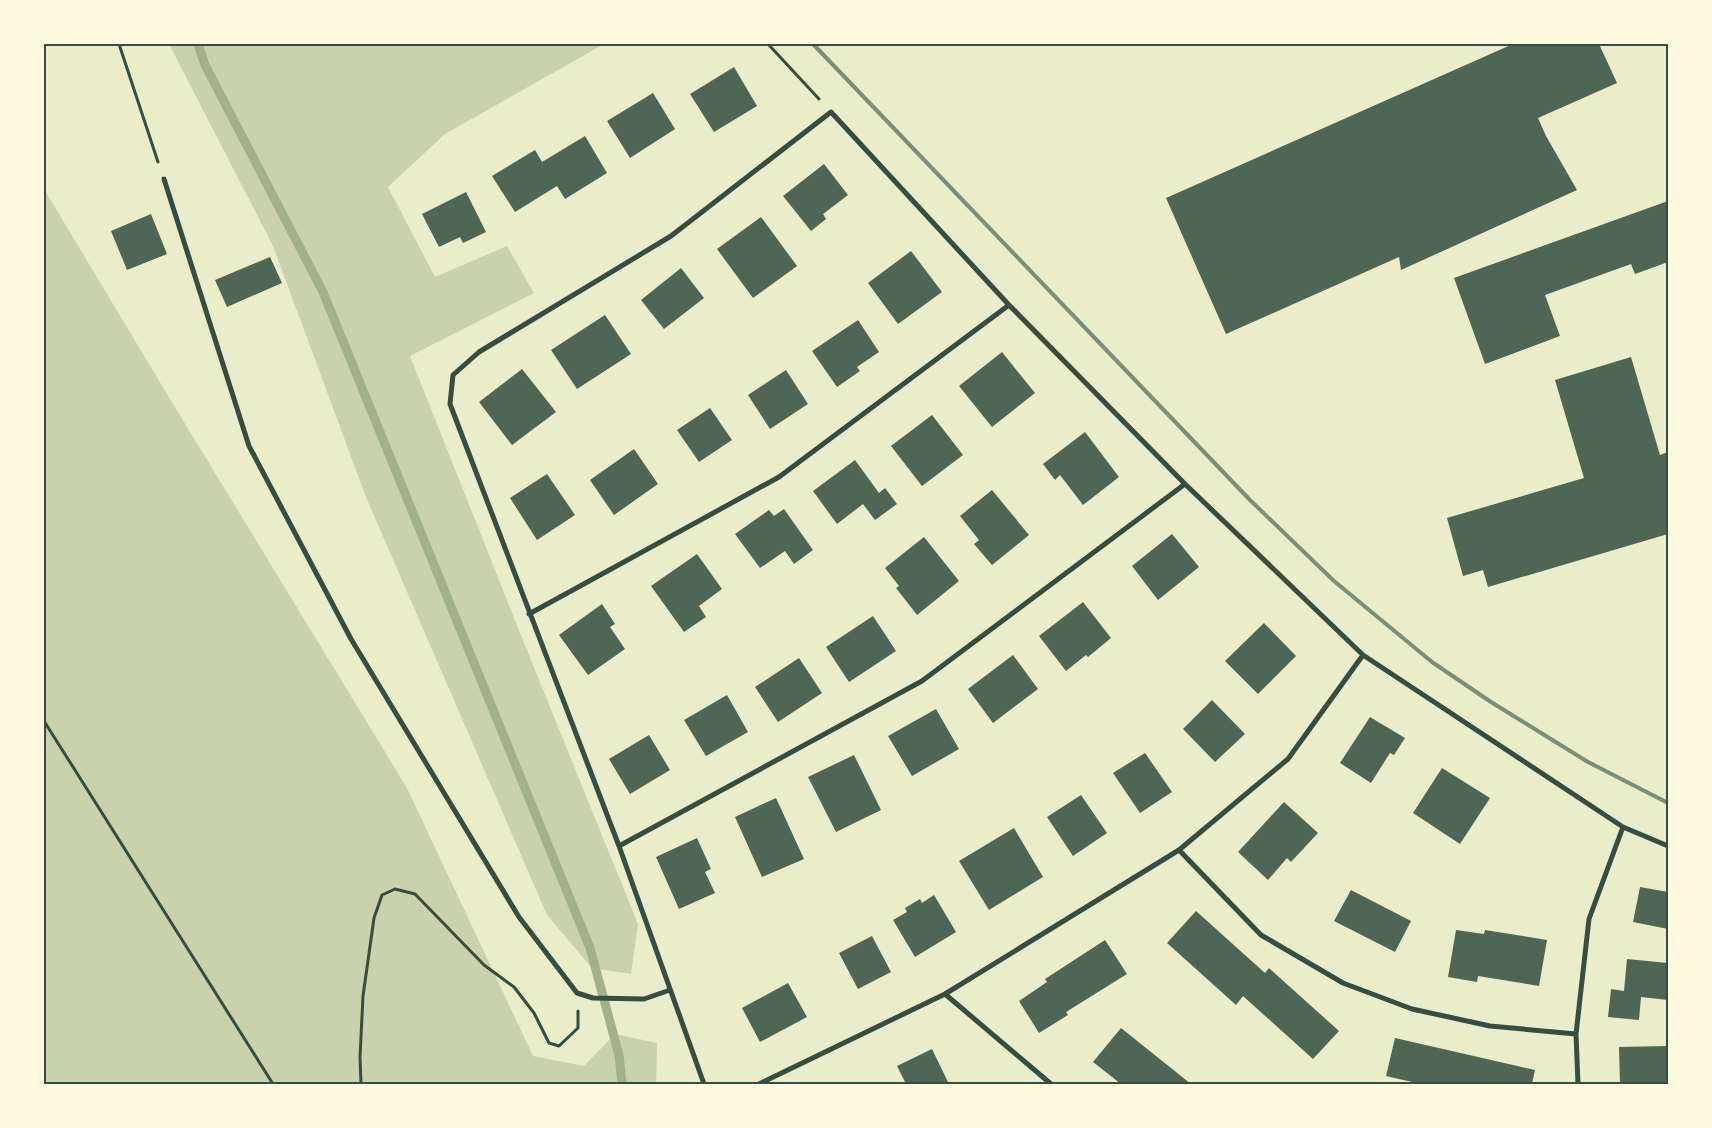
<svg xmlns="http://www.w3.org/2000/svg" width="1712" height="1128" font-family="'Public Sans',sans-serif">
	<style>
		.green { fill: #cad2ad }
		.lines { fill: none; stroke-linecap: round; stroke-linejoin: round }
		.stream { stroke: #a3b18a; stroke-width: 9 }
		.building { fill: #4f6655 }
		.path { stroke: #344e41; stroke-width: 3 }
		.minor { stroke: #344e41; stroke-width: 5 }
		.rail { stroke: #7c8e77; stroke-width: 4 }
		.neatline { fill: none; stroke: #344e41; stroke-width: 2 }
	</style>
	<rect width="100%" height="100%" fill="#e9edc9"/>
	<path class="green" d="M169,44h435l-159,90 -57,53 47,90 72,-31 27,47 -124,63 110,277 118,291 -7,50 -39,-6 -45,-53 -181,-418 -93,-251z
		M44,189l129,215 234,384 126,268 51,10 31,-32 42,9 -1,41h-612z"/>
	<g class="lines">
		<path class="stream" d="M198,44l7,21 118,227 267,656 29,107 3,29"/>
	</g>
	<path class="building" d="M1513,44h86l18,39 -79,35 8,18 31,54 -176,80 -2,-13 -173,77 -60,-136z
		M734,67l23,39 -43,26 -24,-38z
		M653,93l22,36 -45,29 -23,-37z
		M585,136l22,37 -42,26 -8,-13 -42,26 -23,-36 43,-26 7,12z
		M824,164l24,31 -25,19 3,5 -15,12 -28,-35z
		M466,192l20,40 -23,11 -3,-6 -21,10 -17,-33z
		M1668,201v61l-33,12 -4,-10 -86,31 15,41 -75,28 -31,-86z
		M151,214l16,40 -40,16 -16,-39z
		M761,217l36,49 -44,32 -36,-49z
		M911,251l31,41 -44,32 -30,-41z
		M270,257l12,26 -55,24 -12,-27z
		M681,268l23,30 -40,31 -23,-29z
		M605,315l26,39 -54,35 -26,-39z
		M858,320l21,32 -22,15 3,4 -23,16 -25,-36z
		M1002,352l33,41 -43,34 -33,-41z
		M1631,357l29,98 8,-3v82l-180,53 -5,-17 -20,6 -16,-58 137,-40 -29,-98z
		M522,369l34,43 -44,33 -33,-43z
		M786,370l22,34 -38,25 -22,-34z
		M710,408l22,32 -33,22 -22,-32z
		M932,415l31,40 -41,31 -31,-40z
		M1085,432l34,45 -36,28 -23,-30 -5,5 -12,-16z
		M634,449l24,35 -44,31 -24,-35z
		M855,460l24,33 6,-5 12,16 -22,16 -12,-16 -26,20 -24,-33z
		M547,474l28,41 -38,25 -27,-42z
		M992,490l37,45 -37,30 -18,-21 5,-4 -19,-24z
		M784,509l29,41 -19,14 -9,-13 -25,17 -25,-34 34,-24 5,6z
		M1172,534l27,33 -41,33 -26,-34z
		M924,537l35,44 -42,34 -21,-27 3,-2 -14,-18z
		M697,554l25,35 -23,17 7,11 -22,15 -33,-46z
		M1083,602l28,36 -23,19 -2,-2 -20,16 -27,-35z
		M602,604l13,20 -5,3 15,22 -37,26 -29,-40z
		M873,616l23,35 -47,31 -23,-35z
		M1264,623l32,33 -38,38 -33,-33z
		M1013,655l25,34 -45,34 -25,-34z
		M799,658l23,35 -44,29 -23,-35z
		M727,695l21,37 -42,24 -22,-36z
		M1212,700l33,34 -30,28 -32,-33z
		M936,709l23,40 -47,27 -24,-40z
		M1370,717l35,21 -11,17 -4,-2 -19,30 -31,-20z
		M649,735l21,35 -40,24 -21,-35z
		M1145,753l27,39 -32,21 -27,-40z
		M854,755l27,55 -45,22 -28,-55z
		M1442,768l48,30 -30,46 -47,-31z
		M1081,795l26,38 -34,23 -26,-39z
		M776,798l28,61 -42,18 -27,-60z
		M1284,802l34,31 -27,29 -4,-4 -19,22 -30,-28z
		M1014,828l29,49 -54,33 -30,-49z
		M697,838l14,31 -6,3 10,21 -36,16 -23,-52z
		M1640,887l28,5v37l-35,-7z
		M1351,890l60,31 -16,31 -61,-31z
		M934,895l22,37 -41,25 -22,-37 14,-8 -2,-4 15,-9 2,4z
		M1196,911l69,62 4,-5 70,63 -26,28 -70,-63 -7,9 -69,-62z
		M1456,930l28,4 1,-4 62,10 -8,46 -61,-10 -1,6 -29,-5z
		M872,936l19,36 -33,17 -19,-36z
		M1105,940l22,34 -61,38 2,3 -29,18 -20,-32 28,-19 -2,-3z
		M1627,959l41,4v37l-27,-3 -2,23 -31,-3 3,-28 13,2z
		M788,983l19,34 -47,25 -18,-34z
		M1121,1028l70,56h-70l-28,-22z
		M1395,1038l140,32 -3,14h-111l-35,-8z
		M1667,1046l1,38h-48l-1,-37z
		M932,1049l17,35h-43l-9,-18z"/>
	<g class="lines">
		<path class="path" d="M119,44l39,118
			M768,44l51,55
			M44,721l229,363
			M361,1084l-1,-27 3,-61 11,-78 8,-23 13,-6 20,5 69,71 30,22 20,26 15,30 10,3 19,-18v-17"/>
		<path class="minor" d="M164,179l85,267 102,193 168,278 58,76 16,5 51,1 26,-9
			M529,614l250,-137 230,-172
			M619,846l303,-165 263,-197
			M1179,850l82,85 82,48 69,26 78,17 86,8
			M945,994l106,90
			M704,1084l-85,-238 -169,-442 3,-29 26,-23 192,-116 160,-124 178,193 176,179 178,171 260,172 45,19
			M759,1084l186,-90 234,-144 109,-91 75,-104
			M1578,1084l-2,-50 13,-115 34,-92"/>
		<path class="rail" d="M813,44l437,456 84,81 98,81 59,40 97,60 80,41"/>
	</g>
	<rect width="1712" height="1128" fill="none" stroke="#fefae0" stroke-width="90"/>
	<rect x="45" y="45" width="1622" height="1038" class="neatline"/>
</svg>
